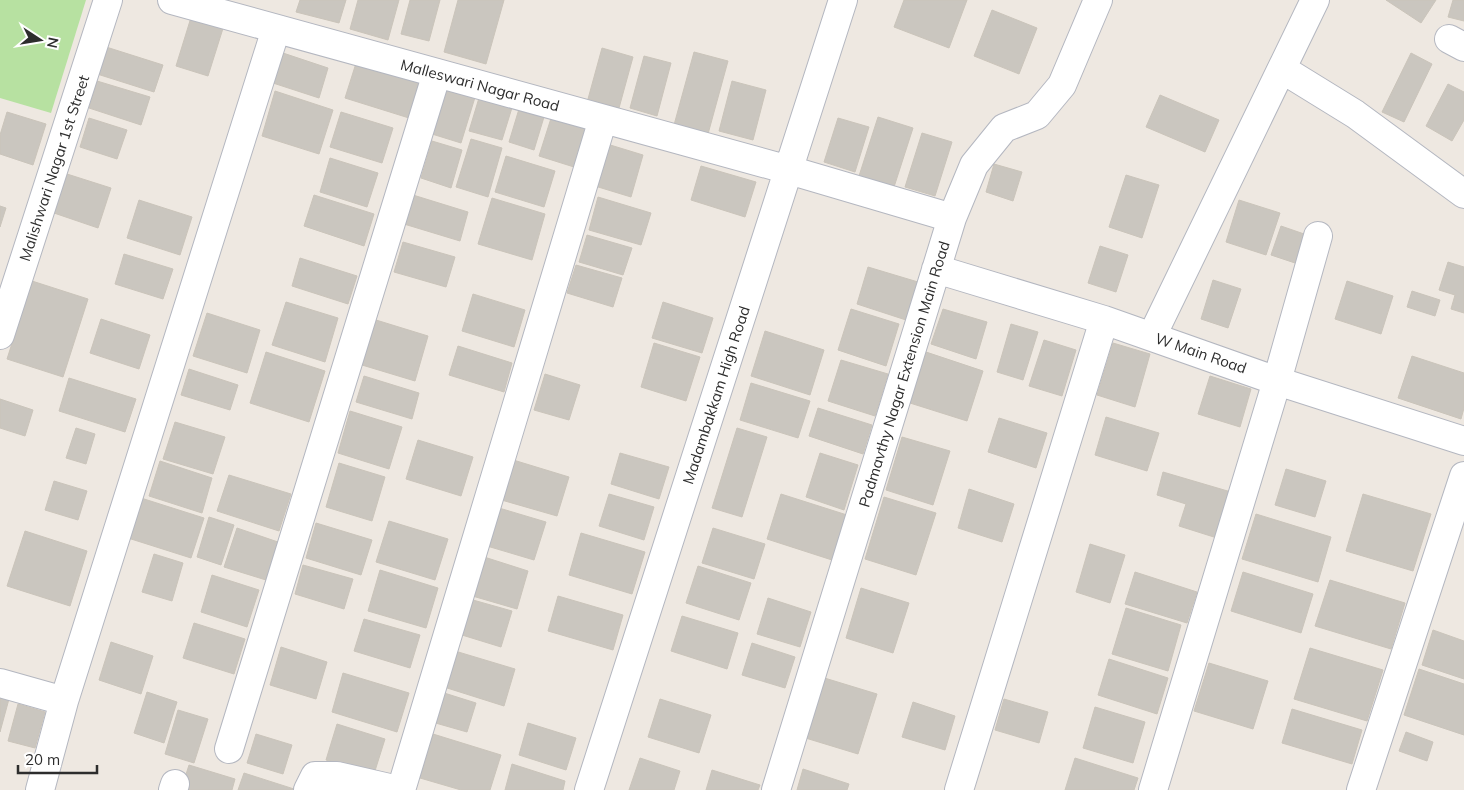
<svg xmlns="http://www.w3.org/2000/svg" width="1464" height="790" font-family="Mulish,sans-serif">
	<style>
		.green { fill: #b7e1a1 }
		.building { fill: #cac6bf; stroke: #cac4ba }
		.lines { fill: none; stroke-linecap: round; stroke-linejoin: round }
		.minor-casing { stroke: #b4b7c0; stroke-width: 30 }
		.minor { stroke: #fff; stroke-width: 28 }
		.labels { text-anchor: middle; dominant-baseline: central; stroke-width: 5; stroke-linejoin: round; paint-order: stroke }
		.street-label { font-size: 15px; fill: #2d2d2d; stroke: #fff }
	</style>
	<rect width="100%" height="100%" fill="#eee8e1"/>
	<path class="green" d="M0,0h86l-35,113 -51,-15z"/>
	<path class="building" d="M300,0h46l-7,23 -43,-11z
		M358,0h41l-11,40 -38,-11z
		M410,0h30l-11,41 -28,-7z
		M458,0h46l-18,64 -42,-12z
		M904,0h63l-18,48 -55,-21z
		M1386,0h50l-15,23z
		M1453,0h11v21l-16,-4z
		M992,10l45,18 -18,46 -45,-18z
		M193,11l32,11 -17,54 -32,-10z
		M103,46l60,19 -9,27 -60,-19z
		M602,48l31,9 -14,51 -31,-9z
		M694,52l34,9 -20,73 -34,-9z
		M283,53l45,15 -9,30 -46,-15z
		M1411,53l21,11 -28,58 -22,-10z
		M644,56l27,7 -14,53 -27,-8z
		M357,60l64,21 -12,37 -64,-20z
		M97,81l53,16 -9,28 -52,-17z
		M732,81l34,9 -13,50 -34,-9z
		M1448,84l16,8v28l-12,21 -26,-15z
		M446,85l30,9 -15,49 -29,-9z
		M482,88l33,10 -13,42 -33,-9z
		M275,91l58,19 -14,44 -57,-18z
		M1160,95l59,25 -14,32 -59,-25z
		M522,99l25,8 -13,43 -25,-8z
		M7,112l39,12 -13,41 -33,-11v-19z
		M341,112l52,16 -11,35 -52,-16z
		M553,112l35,10 -14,45 -35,-11z
		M878,117l35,11 -19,59 -35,-11z
		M89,118l38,12 -10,29 -37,-12z
		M838,118l31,9 -14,45 -31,-10z
		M922,133l30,9 -17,54 -30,-9z
		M471,139l31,9 -14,49 -32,-10z
		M432,141l30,9 -11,38 -30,-10z
		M607,144l36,11 -12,42 -36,-11z
		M506,156l49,15 -11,36 -49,-15z
		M330,158l48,15 -11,34 -47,-15z
		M994,164l28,8 -9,29 -27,-9z
		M701,166l55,16 -11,35 -54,-17z
		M67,174l44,14 -13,40 -44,-15z
		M1126,175l33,10 -17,53 -33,-11z
		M314,195l60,19 -10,32 -60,-20z
		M413,195l55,17 -8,29 -56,-17z
		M598,197l53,16 -10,32 -52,-15z
		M492,198l53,16 -13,46 -54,-16z
		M139,200l53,17 -12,38 -53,-17z
		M1239,200l41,13 -14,42 -40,-13z
		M0,206l6,2 -6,19z
		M1281,226l26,9 -9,29 -27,-9z
		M587,235l45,13 -9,27 -44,-13z
		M403,242l52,15 -9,30 -52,-15z
		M1100,246l28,9 -12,37 -28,-9z
		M124,254l49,15 -10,30 -48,-15z
		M300,258l57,18 -9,28 -56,-18z
		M1448,262l16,5v46l-13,-4 4,-14 -16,-5z
		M576,265l46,13 -9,29 -46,-14z
		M868,267l50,15 -12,38 -49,-16z
		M1213,280l28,9 -13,39 -27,-9z
		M32,281l56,18 -25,78 -56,-18z
		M1347,281l46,15 -12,38 -46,-15z
		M1412,291l28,9 -5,16 -28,-9z
		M473,294l52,16 -11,37 -52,-16z
		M286,302l52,16 -13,44 -53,-17z
		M663,302l50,16 -11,35 -50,-15z
		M851,309l48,15 -13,42 -48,-16z
		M943,309l44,13 -11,37 -45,-15z
		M207,313l53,17 -13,43 -54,-17z
		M101,319l49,16 -11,34 -49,-16z
		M376,320l52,16 -13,45 -53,-16z
		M1011,324l27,8 -15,48 -26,-8z
		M765,331l59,19 -14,45 -59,-19z
		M1044,340l32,10 -14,46 -33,-10z
		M654,343l46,14 -14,44 -45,-14z
		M1113,343l37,11 -15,53 -38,-12z
		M458,346l54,17 -8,29 -55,-17z
		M266,352l59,19 -16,51 -59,-19z
		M926,352l57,19 -16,50 -57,-18z
		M1412,356l52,17v35l-3,11 -63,-21z
		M841,360l47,14 -13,42 -47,-15z
		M189,369l49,16 -8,25 -49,-15z
		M545,374l35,11 -11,35 -35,-10z
		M364,376l55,17 -7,26 -56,-17z
		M1210,376l41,13 -11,38 -42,-13z
		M69,378l67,21 -11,33 -66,-21z
		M751,383l59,18 -12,37 -58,-18z
		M0,399l33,11 -8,26 -25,-8z
		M818,408l54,17 -9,29 -54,-18z
		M350,411l52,16 -13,42 -51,-16z
		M1106,417l53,16 -12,38 -52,-16z
		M999,418l48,15 -11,35 -48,-16z
		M175,422l50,15 -12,37 -50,-15z
		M76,428l19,6 -9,30 -20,-6z
		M737,428l30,9 -25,80 -30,-9z
		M902,437l48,14 -17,54 -47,-15z
		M418,440l55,17 -12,39 -55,-17z
		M620,453l49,14 -10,32 -48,-15z
		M820,453l38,12 -14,45 -38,-13z
		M510,459l59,18 -12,39 -59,-17z
		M160,461l52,17 -10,35 -53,-17z
		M339,463l46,14 -13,44 -46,-14z
		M1286,469l40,12 -11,36 -40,-12z
		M1163,472l68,20 -14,46 -38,-12 7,-22 -29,-9z
		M229,475l62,19 -12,37 -62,-20z
		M54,481l33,10 -9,29 -33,-10z
		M969,489l45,15 -12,38 -44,-14z
		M609,494l45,13 -10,33 -45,-14z
		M781,494l66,21 -15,45 -65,-21z
		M1363,494l68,20 -18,57 -67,-20z
		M884,497l52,16 -20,62 -51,-16z
		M141,498l63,20 -13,40 -63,-20z
		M499,508l47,14 -12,38 -47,-14z
		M1256,514l75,23 -13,45 -76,-23z
		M209,517l25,8 -13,40 -24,-8z
		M389,521l59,18 -13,41 -59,-18z
		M316,523l56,17 -11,35 -55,-17z
		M237,528l41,14 -12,38 -42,-13z
		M713,528l52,16 -11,35 -52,-16z
		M25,531l62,20 -17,55 -63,-20z
		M581,533l64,19 -13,42 -63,-19z
		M1090,544l35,11 -15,48 -34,-11z
		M154,554l29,9 -11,38 -30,-9z
		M481,556l47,15 -11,38 -48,-14z
		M303,565l50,14 -9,30 -49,-15z
		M698,566l53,17 -12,37 -53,-17z
		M380,570l58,18 -12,40 -58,-17z
		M1135,572l62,20 -10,31 -62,-19z
		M1243,572l70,22 -12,39 -70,-22z
		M212,575l47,15 -12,37 -46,-15z
		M1330,580l75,23 -14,46 -76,-23z
		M861,588l48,15 -16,50 -47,-15z
		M558,596l65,19 -10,35 -65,-19z
		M768,598l43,14 -11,35 -43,-13z
		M473,600l39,11 -11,36 -39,-12z
		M1126,608l55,17 -13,46 -56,-17z
		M682,616l56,17 -11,36 -56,-18z
		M364,619l56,16 -10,33 -56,-17z
		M194,623l51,16 -11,35 -51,-16z
		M1433,630l31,11v38l-42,-14z
		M111,642l42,14 -12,38 -42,-14z
		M752,643l43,14 -10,31 -43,-13z
		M281,647l46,15 -11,37 -46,-14z
		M1310,648l73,22 -16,51 -73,-22z
		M455,651l60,18 -11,37 -60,-19z
		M1109,659l59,19 -11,36 -59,-19z
		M1209,663l59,18 -15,48 -59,-18z
		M1419,669l45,15v51l-60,-20z
		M343,673l66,20 -12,39 -65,-20z
		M818,676l59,18 -19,60 -59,-18z
		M147,692l30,10 -13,41 -30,-10z
		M441,692l35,11 -9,29 -35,-10z
		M0,697l9,2 -9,33z
		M660,699l51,16 -12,38 -51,-16z
		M1004,699l44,13 -9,31 -44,-13z
		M913,702l42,14 -10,34 -43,-13z
		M18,704l27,8 -10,36 -27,-7z
		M1095,707l50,15 -12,41 -50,-15z
		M1292,709l70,21 -10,34 -70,-21z
		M178,710l30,9 -14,44 -29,-9z
		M528,723l48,15 -10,32 -47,-15z
		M337,724l48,15 -11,35 -48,-14z
		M1406,732l27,10 -6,19 -28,-10z
		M256,734l36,11 -9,29 -36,-11z
		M433,734l68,21 -11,35h-29l-41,-12z
		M640,758l40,13 -6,19h-45z
		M1075,758l63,20 -4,12h-69z
		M512,764l53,17 -2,9h-58z
		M189,765l46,14 -3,11h-51z
		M803,769l46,15 -2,6h-50z
		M712,770l48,15 -2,5h-52z
		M244,773l50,16 -1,1h-55z"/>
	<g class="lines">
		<g class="minor-casing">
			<path id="minor" d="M172,0l617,170 163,48
				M1449,39l15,8
				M1282,69l73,45 109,80
				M936,269l168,51 173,61 187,60
				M0,335l108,-335
				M1152,336l163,-336
				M0,683l64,18
				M229,749l208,-676
				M40,790l24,-89 212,-672
				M173,790l2,-6
				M308,790l7,-14h22l61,14
				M401,790l202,-671
				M589,790l254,-790
				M776,790l176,-572 22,-53 30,-37 33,-13 25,-30 36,-85
				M959,790l145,-470
				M1153,790l124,-409 41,-145
				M1361,790l103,-314"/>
		</g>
		<use href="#minor" class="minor"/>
	</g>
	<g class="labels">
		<g class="street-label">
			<text transform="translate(480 85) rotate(15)">Malleswari Nagar Road</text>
			<text transform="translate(54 168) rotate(-72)">Malishwari Nagar 1st Street</text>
			<text transform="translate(1201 353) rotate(19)">W Main Road</text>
			<text transform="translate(904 374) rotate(-73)">Padmavthy Nagar Extension Main Road</text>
			<text transform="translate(716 395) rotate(-72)">Madambakkam High Road</text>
		</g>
	</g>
	<g transform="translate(40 40) rotate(102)" stroke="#ffffff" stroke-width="4" paint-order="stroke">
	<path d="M0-4L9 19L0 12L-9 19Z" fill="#2d2d2d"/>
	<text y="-8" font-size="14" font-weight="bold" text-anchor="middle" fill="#2d2d2d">N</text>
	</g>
	<path d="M18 765v8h79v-8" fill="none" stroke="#2d2d2d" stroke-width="2.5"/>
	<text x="25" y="765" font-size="15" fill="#2d2d2d" stroke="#ffffff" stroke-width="4" paint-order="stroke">20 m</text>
</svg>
